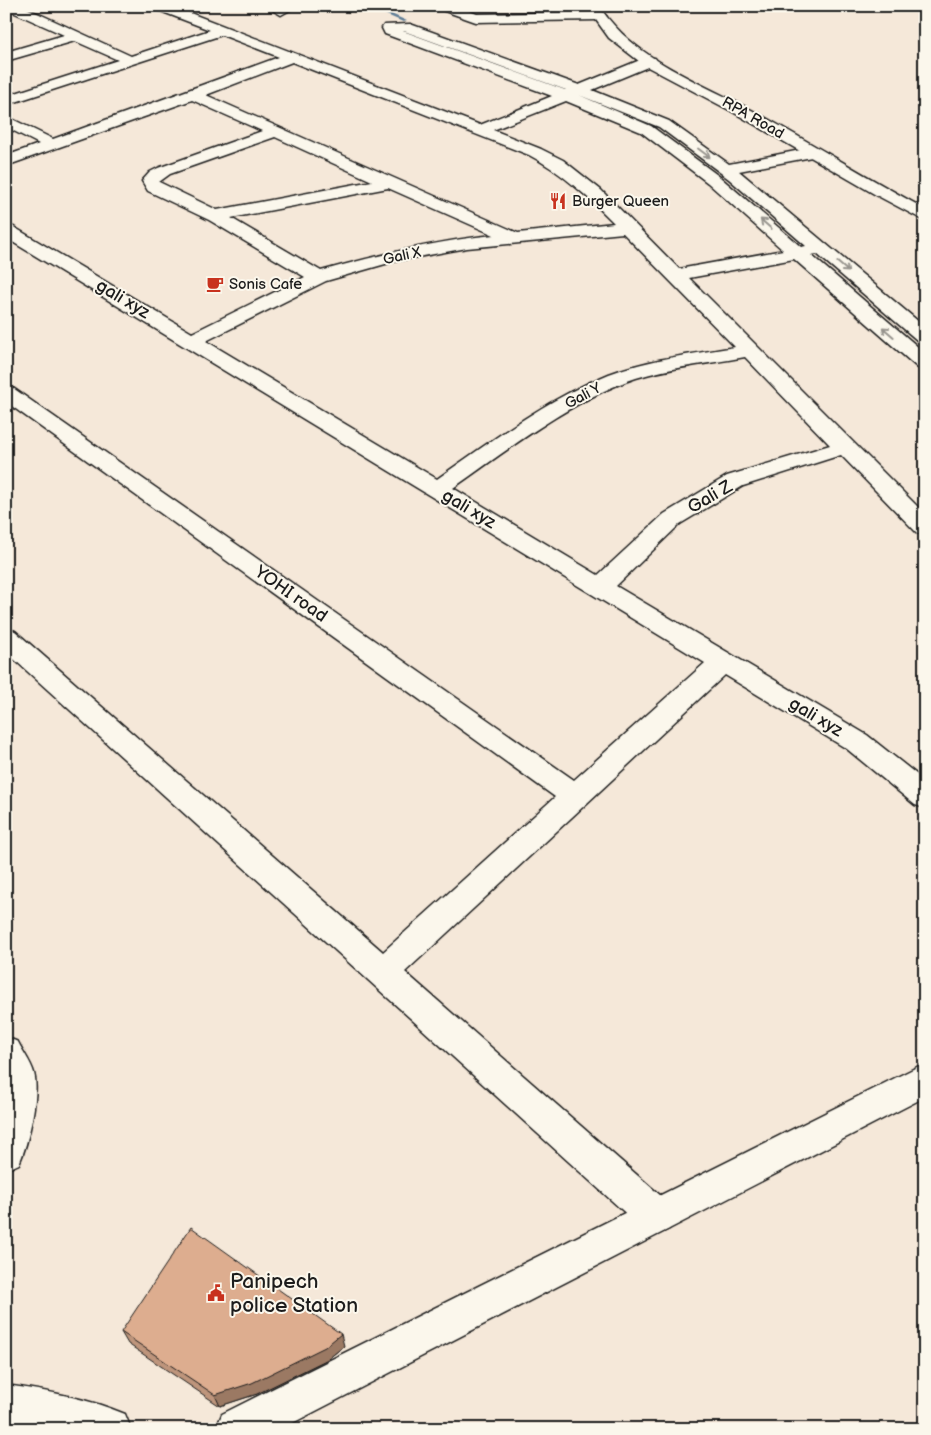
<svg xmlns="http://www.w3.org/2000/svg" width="931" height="1435" font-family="'Balsamiq Sans',sans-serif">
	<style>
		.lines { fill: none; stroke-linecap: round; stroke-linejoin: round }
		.stream { fill: #5e7d96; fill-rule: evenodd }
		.street-casing { stroke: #1c1c1c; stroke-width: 3 }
		.secondary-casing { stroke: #1c1c1c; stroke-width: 3 }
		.primary-casing { stroke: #1c1c1c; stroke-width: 3 }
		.street { fill: #fbf7ec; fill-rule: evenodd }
		.secondary { fill: #fbf7ec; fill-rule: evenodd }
		.primary { fill: #fbf7ec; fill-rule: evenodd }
		.wall { fill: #be957b; stroke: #1c1c1c }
		.shaded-wall { fill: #9b7964; stroke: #1c1c1c }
		.building { fill: #ddad8f; stroke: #1c1c1c }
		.oneway { stroke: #97948e }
		.labels { text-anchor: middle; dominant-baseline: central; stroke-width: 4; stroke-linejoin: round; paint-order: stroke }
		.far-street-label { font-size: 15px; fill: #1c1c1c; stroke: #fbf7ec }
		.far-poi-label { font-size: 15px; fill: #1c1c1c; stroke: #fbf7ec; text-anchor: start }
		.street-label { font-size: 18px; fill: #1c1c1c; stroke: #fbf7ec }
		.near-poi-label { font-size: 21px; fill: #1c1c1c; stroke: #fbf7ec; text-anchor: start }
	</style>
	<rect width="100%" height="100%" fill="#f5e8d9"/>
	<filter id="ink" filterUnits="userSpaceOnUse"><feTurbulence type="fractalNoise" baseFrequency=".02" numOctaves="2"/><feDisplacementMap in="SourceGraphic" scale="10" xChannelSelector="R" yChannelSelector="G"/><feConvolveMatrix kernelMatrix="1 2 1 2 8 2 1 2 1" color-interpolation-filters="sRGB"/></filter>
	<g filter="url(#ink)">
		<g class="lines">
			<path class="stream" d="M366,6h7l34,15 -4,1z"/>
			<g class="street-casing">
				<path id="street" d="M6,6h16l109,50 79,-26 -55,-21 -1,-3h18l308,119 72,-29 -167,-62 -3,-6 2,-3 26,-1 169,61 66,-27h10l2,3 -2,3 -63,26 77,31 60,43 82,-16 6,2 2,3 -2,3 -78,15 186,156v16l-7,-2 -101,-87 -6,1 114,98v17l-7,-2 -124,-109 -105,19 236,236v21l-8,-2 -76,-78 -98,31 -63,38 -64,62 251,149 58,46v27l-10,-3 -68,-56 -122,-74 -320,297 264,231 6,13 -6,13 -13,6 -13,-6 -637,-577v-24l9,3 368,321 172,-155 -549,-395v-16l7,2 561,392 131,-117 -699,-425v-13l6,1 180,107 113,-56 -96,-57 -61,-29 -6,-10 8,-9 8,-4 104,-37 -70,-31 -186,66v-10l33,-12 -33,-17v-11l47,23 226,-82 -57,-22 -216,70v-9l112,-36 -43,-19 -69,20v-9l58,-17 -58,-26zM403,31h1l162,59h-1zM292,62l237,93c33,17 59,42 85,68l-96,10 -312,-138zM579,95l80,32 70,52 77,67 -5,1 -81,-70 -69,-51zM566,101l75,31 67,51 75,67 -104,19 -78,-79 -38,-30 -22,-11 -48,-19zM275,137l97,44 -155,29 -58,-28 11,-8zM388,188l106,47c-59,6 -116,20 -173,36l-90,-53zM623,233l112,114c-42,7 -86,12 -126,27 -62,25 -118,67 -172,105l-231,-138 120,-60 70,-20 71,-13zM745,357l85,88 -103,31 -63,38 -66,61 -145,-87c56,-39 118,-88 183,-110 35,-11 73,-14 109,-21z
					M280,6h17l-16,9 -7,-4z
					M342,6h13v1l-6,4z
					M438,6h19l20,8 122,-2 7,4 -7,4 -123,2 -37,-13z
					M6,1037l12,5c5,10 13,20 16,31 6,21 -6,71 -15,91l-13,6z"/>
			</g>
			<g class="secondary-casing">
				<path id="secondary" d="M586,6h13c36,55 102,76 158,107 56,31 111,65 168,96v12l-49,-26 -145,-84 -87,-46 -35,-27z
					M925,1063v34l-644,332h-65l6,-15z"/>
			</g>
			<g class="primary-casing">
				<path id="primary" d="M6,1385c41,6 81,13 119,29l6,15h-112l-13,-2z"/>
			</g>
			<use href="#street" class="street"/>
			<use href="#secondary" class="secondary"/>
			<use href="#primary" class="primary"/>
		</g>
		<path class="wall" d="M121,1332l223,14 -16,13 -71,35 -37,12 -92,-62z"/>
		<path class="shaded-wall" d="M341,1334l3,12 -16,13 -71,35 -37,12 -5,-11z"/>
		<path class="building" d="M191,1227l150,107 -16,13 -73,36 -37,12 -94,-63z"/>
		<defs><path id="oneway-shaft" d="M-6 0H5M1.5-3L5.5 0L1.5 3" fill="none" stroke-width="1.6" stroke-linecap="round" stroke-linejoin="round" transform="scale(1.25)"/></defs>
		<g class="oneway">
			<use href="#oneway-shaft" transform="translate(704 153) rotate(37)"/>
			<use href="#oneway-shaft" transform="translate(766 224) rotate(-139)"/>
			<use href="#oneway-shaft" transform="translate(843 267) rotate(41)"/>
			<use href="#oneway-shaft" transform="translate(888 332) rotate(-139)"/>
		</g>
	</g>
	<defs>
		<g id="restaurant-bare" transform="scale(1.35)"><path d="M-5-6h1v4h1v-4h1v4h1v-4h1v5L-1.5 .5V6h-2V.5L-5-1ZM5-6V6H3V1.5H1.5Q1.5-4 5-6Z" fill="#c8321e" stroke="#fbf7ec" stroke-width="2.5" paint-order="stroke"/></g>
		<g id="cafe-bare" transform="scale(1.35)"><path d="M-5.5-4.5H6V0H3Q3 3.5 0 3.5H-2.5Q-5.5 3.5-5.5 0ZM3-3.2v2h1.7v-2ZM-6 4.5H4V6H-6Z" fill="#c8321e" stroke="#fbf7ec" stroke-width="2.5" paint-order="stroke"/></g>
		<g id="civic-bare" transform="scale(1.35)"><path d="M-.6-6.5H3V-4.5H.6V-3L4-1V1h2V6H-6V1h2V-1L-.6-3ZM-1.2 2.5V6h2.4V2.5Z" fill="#c8321e" stroke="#fbf7ec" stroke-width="2.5" paint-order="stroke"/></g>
	</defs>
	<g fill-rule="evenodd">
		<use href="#restaurant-bare" x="558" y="201"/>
		<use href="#cafe-bare" x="215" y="284"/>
		<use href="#civic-bare" x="216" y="1293"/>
	</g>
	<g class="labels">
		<g class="far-street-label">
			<text transform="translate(753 118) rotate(30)">RPA Road</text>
			<text transform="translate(402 256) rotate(-12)">Gali X</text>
			<text transform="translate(583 396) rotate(-28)">Gali Y</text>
		</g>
		<g class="far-poi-label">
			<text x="572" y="201">Burger Queen</text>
			<text x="229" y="284">Sonis Cafe</text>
		</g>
		<g class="street-label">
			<text transform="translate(123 299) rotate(31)">gali xyz</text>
			<text transform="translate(710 497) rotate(-30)">Gali Z</text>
			<text transform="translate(469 509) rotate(31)">gali xyz</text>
			<text transform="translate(291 594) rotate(35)">YOHI road</text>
			<text transform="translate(816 717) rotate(31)">gali xyz</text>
		</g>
		<g class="near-poi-label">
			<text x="230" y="1281">Panipech<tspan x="230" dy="24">police Station</tspan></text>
		</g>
	</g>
	<rect width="931" height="1435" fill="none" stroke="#fbf7ec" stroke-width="25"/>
	<rect x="12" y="12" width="906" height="1410" fill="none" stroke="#1c1c1c" stroke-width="2" filter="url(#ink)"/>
</svg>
